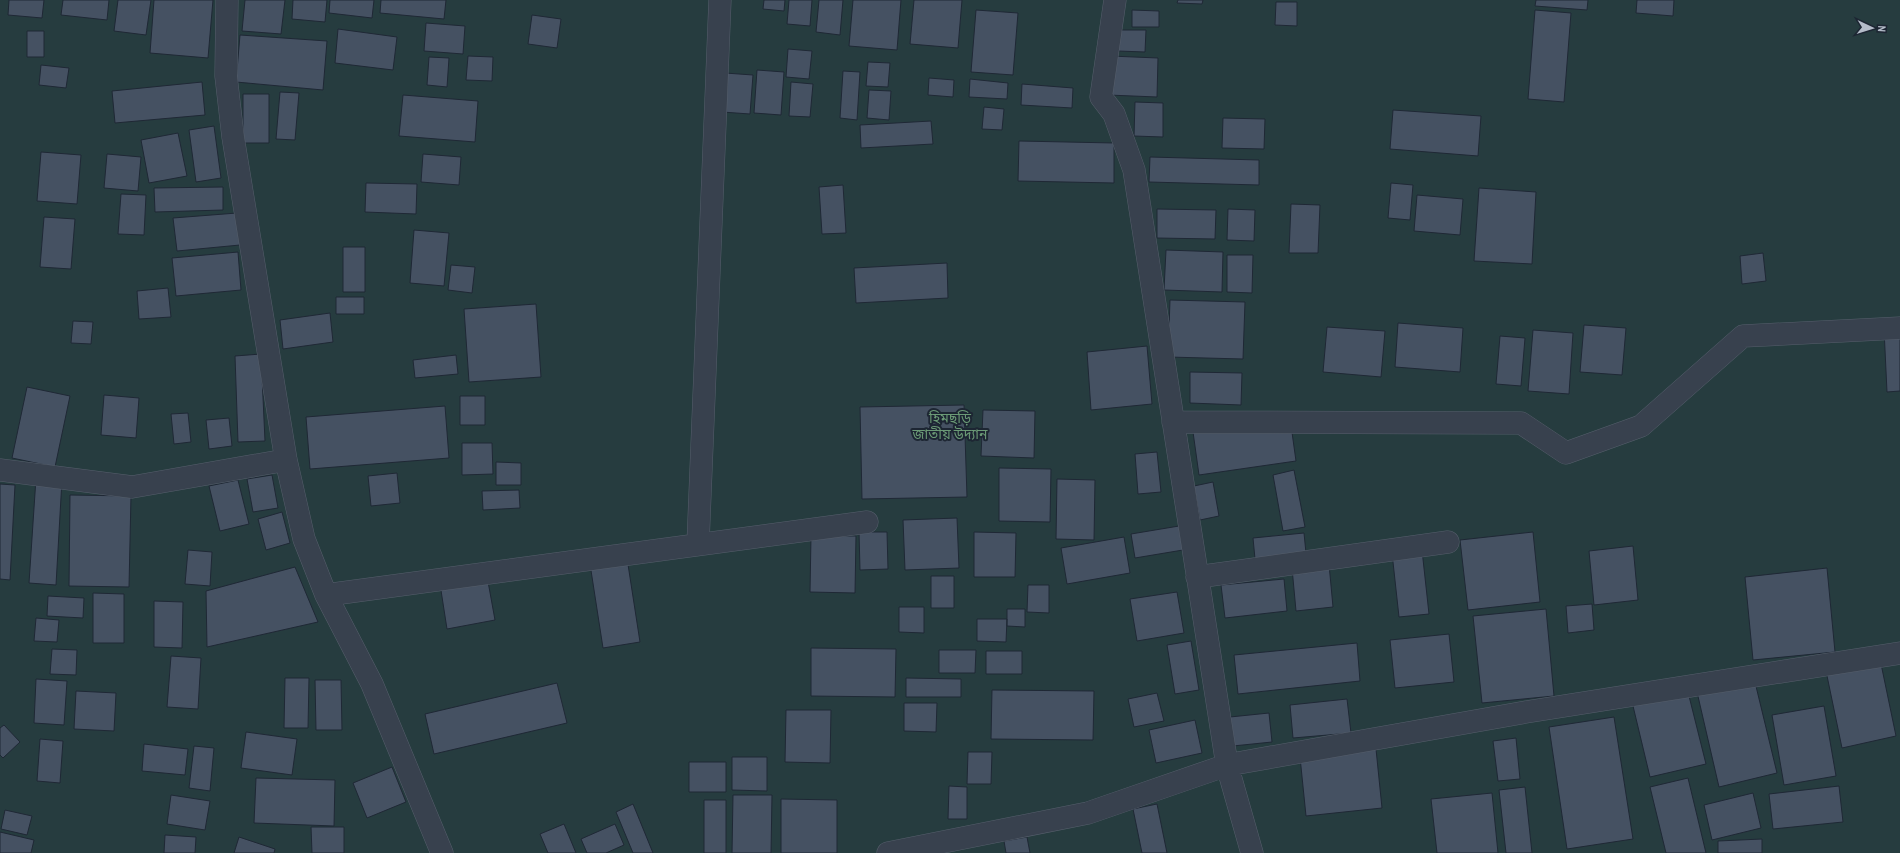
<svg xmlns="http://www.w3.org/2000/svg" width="1900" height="853" font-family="'Archivo Narrow','Noto Sans Bengali',sans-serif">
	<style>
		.green { fill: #263c3f }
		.building { fill: #455162; stroke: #1f2835 }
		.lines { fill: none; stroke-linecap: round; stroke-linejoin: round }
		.minor-casing { stroke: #565f6c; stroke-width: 23 }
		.minor { stroke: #38414e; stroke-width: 22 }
		.labels { text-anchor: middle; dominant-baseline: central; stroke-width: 4; stroke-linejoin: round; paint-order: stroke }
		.park-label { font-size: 14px; fill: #6b9a76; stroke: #1d2633 }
	</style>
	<rect width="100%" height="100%" fill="#242f3e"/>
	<path class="green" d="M0,0h1900v853h-1900z"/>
	<path class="building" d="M9,0h35l-2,18 -34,-3z
		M63,0h46l-2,20 -46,-5z
		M118,0h33l-5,35 -32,-4z
		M154,0h59l-5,58 -58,-5z
		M245,0h40l-4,34 -39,-3z
		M293,0h34l-2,22 -33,-3z
		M330,0h44l-2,18 -43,-5z
		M381,0h65l-2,19 -64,-6z
		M764,0h21l-1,11 -21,-2z
		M789,0h23l-2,26 -23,-2z
		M819,0h24l-3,35 -24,-3z
		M853,0h48l-4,50 -48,-4z
		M914,0h48l-4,48 -48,-4z
		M1178,0h25l-1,4 -25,-1z
		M1536,0h52l-1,10 -52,-4z
		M1637,0h37l-1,16 -37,-3z
		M1276,2h21v24l-22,-1z
		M976,10l42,3 -5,62 -42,-3z
		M1132,10l27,1v16h-27z
		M1535,10l36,3 -7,89 -36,-3z
		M532,15l29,4 -4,29 -29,-4z
		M426,23l39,3 -2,28 -39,-3z
		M338,29l59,8 -4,33 -58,-7z
		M1118,30h28l-1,22 -27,-1z
		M27,31h17v26h-17z
		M240,35l87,6 -4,49 -87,-8z
		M788,49l24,2 -3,28 -23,-2z
		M468,56l25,1 -1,24 -26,-1z
		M1110,56l48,2 -1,39 -49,-2z
		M429,57l20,1 -2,29 -20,-2z
		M868,62l22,1 -2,24 -22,-1z
		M41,65l28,3 -3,20 -27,-3z
		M757,70l27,2 -3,43 -27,-2z
		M843,71l17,1 -3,48 -17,-2z
		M725,73l28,2 -3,39 -28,-2z
		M929,78l25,2 -1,17 -25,-2z
		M970,79l38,4 -1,16 -38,-2z
		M202,82l3,33 -90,8 -3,-32z
		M791,82l22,2 -3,33 -21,-1z
		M1022,84l51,4 -1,20 -51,-3z
		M869,90l22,1 -2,29 -22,-2z
		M280,92l19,1 -4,47 -19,-1z
		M243,94h26v49h-26z
		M403,95l75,6 -3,41 -76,-6z
		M1135,102l28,1v34l-29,-1z
		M984,107l20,2 -2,21 -20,-1z
		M1393,110l88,6 -3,40 -88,-7z
		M1223,118l42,1 -1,30 -42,-1z
		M931,121l2,23 -72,4 -1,-23z
		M214,126l7,52 -25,4 -7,-52z
		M178,133l9,43 -38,7 -8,-43z
		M1019,141l95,2v40l-96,-2z
		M41,152l40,3 -4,49 -40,-3z
		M107,154l34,3 -3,34 -34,-3z
		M423,154l38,3 -2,28 -38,-3z
		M1150,157l109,3v25l-110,-3z
		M366,183l51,1 -1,30 -51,-2z
		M1391,183l22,2 -3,35 -22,-2z
		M843,185l3,48 -24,1 -3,-47z
		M223,187v23l-68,2 -1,-24z
		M1479,188l57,4 -4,72 -58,-3z
		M121,194l25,1 -2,40 -26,-1z
		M1417,195l46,4 -3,36 -46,-4z
		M1291,204l29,1 -2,48h-29z
		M1157,209l59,1 -1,29 -58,-1z
		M1228,209l27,1 -1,31 -27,-1z
		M237,213l3,32 -63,6 -4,-33z
		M44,217l31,2 -4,50 -31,-2z
		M414,230l35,3 -5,53 -34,-3z
		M343,247h22v45h-22z
		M1166,250l57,2 -1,40 -58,-2z
		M238,252l3,38 -65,6 -4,-38z
		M1763,253l3,28 -24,3 -2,-28z
		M1227,255h26l-1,38 -25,-1z
		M947,263l1,35 -92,5 -2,-35z
		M451,265l24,2 -3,26 -24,-3z
		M168,288l3,29 -32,2 -2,-28z
		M336,297h28v17h-28z
		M1170,300l75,2 -2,57 -75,-2z
		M536,304l5,73 -72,5 -5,-73z
		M330,313l3,29 -50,7 -3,-29z
		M73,321l20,1 -2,22 -20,-1z
		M1398,323l65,5 -3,44 -65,-5z
		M1584,325l42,3 -4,47 -42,-3z
		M1327,327l58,4 -4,46 -58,-5z
		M1900,328v63l-13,1 -3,-63z
		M1533,330l40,3 -4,61 -41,-3z
		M1500,336l25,2 -4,48 -25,-2z
		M1147,346l5,58 -61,6 -4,-58z
		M261,354l4,87 -27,1 -3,-86z
		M456,355l2,19 -43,4 -2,-18z
		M1190,372l52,1 -1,32 -51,-2z
		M27,387l43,9 -15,71 -43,-9z
		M104,395l35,3 -3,40 -35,-3z
		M460,396h25v29h-25z
		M964,405l3,92 -105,2 -2,-92z
		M445,406l4,52 -139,11 -4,-52z
		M983,410l52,1 -1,47 -53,-2z
		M188,413l3,29 -17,2 -3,-30z
		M229,418l3,28 -23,3 -3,-29z
		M1290,418l6,43 -97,14 -6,-43z
		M462,443h30l1,31 -31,1z
		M1157,452l4,40 -23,2 -3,-40z
		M496,462l25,1v22h-25z
		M999,468l52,1 -1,53 -51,-1z
		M1294,470l11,57 -22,4 -10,-56z
		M397,473l3,30 -29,3 -3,-30z
		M272,475l6,33 -25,4 -6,-33z
		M36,478l26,2 -6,105 -27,-2z
		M1057,479l38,1 -1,60 -38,-1z
		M238,480l11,44 -29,7 -11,-45z
		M1213,482l6,34 -19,4 -6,-34z
		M0,484l15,1 -5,95 -10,-1z
		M519,490l1,18 -37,2 -1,-19z
		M70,495l61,1 -2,91 -60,-1z
		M282,512l8,31 -24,7 -8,-31z
		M957,518l2,50 -54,2 -2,-50z
		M1179,526l4,24 -48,8 -4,-24z
		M859,532h28l1,37 -28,1z
		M974,532l42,1 -1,44h-41z
		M1533,532l7,70 -72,8 -8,-70z
		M1304,533l2,20 -51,6 -2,-21z
		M811,536h45l-1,57 -45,-1z
		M1124,537l6,36 -63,11 -6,-36z
		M1633,546l5,54 -44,5 -5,-54z
		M188,550l24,2 -2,34 -25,-2z
		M1422,550l7,64 -30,3 -7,-64z
		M627,558l13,84 -37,6 -13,-84z
		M1329,564l4,43 -37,4 -4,-43z
		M295,567l23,55 -111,25 -1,-56z
		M1827,568l8,84 -82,8 -8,-83z
		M487,576l8,44 -48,9 -7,-45z
		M931,576h23v32h-23z
		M1284,579l3,32 -62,7 -4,-33z
		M1028,585h21v28l-22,-1z
		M1177,592l7,41 -47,8 -7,-42z
		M93,593l31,1v49h-31z
		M48,596l36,2 -1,20 -36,-2z
		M154,601l29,1 -1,46 -28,-1z
		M1592,604l2,26 -26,3 -2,-27z
		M899,607h25v26l-25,-1z
		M1007,609h18v18l-18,-1z
		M1546,609l8,87 -72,7 -9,-87z
		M36,618l23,2 -2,22 -23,-1z
		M977,619h30l-1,23 -29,-1z
		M1449,634l5,48 -59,6 -5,-48z
		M1191,641l8,49 -24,4 -8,-49z
		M1357,643l3,38 -122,13 -4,-39z
		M811,648l85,1 -1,48 -84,-1z
		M52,649l25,1 -1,25 -26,-1z
		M939,650h37l-1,23h-36z
		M986,651h36v23h-36z
		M171,656l30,2 -3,51 -31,-2z
		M1880,659l16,77 -54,12 -16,-77z
		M285,678h24l-1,50h-24z
		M906,678l55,1v18h-55z
		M1754,678l23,95 -58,14 -22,-95z
		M36,679l31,2 -3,44 -30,-2z
		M315,680h26l1,50h-26z
		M557,683l10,40 -133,31 -9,-40z
		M992,690l102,1 -1,49 -102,-1z
		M76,691l40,2 -2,38 -40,-2z
		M1688,692l18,72 -56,13 -17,-71z
		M1157,693l7,28 -30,6 -6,-28z
		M1347,699l4,34 -58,5 -3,-33z
		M904,703h33l-1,29 -32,-1z
		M1824,706l12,70 -52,9 -12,-70z
		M786,710h45l-1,53 -45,-1z
		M1269,713l3,29 -39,4 -3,-29z
		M1614,717l19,122 -66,10 -18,-122z
		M1195,720l7,33 -46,10 -7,-33z
		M4,725l16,17 -17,16 -3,-3v-27z
		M246,732l51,7 -5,36 -51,-7z
		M1516,738l4,41 -22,2 -5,-40z
		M40,739l23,2 -3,42 -23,-2z
		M144,744l44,5 -3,26 -43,-4z
		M194,746l20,2 -4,43 -21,-3z
		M1376,749l6,59 -76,8 -6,-59z
		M968,752h24l-1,32h-24z
		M732,757h35v34l-35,-1z
		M689,762h37v30h-37z
		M392,767l14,35 -39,16 -14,-35z
		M256,778l79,2 -1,46 -80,-3z
		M1688,778l18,75h-40l-16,-66z
		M949,786l18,1v32h-19z
		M1839,786l4,36 -70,7 -4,-35z
		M1525,787l7,66h-26l-7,-63z
		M1492,793l6,60h-61l-6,-54z
		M1753,793l8,35 -49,12 -8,-35z
		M171,795l39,6 -5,29 -38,-6z
		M733,795h39l-1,58h-39z
		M781,799l56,1v53h-56z
		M704,800h22v53h-22z
		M633,804l20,49h-20l-17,-41z
		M1157,804l10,49h-25l-9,-44z
		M5,810l27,6 -5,19 -26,-6z
		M564,824l12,29h-28l-8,-19z
		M615,824l9,21 -18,8h-19l-6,-14z
		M311,827h33v26h-32z
		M0,832l34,8 -3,13h-31z
		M165,835l31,2 -1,16h-31z
		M239,837l36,12 -1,4h-40z
		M1027,837l3,16h-24l-2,-12z
		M1762,839v14h-44v-12z"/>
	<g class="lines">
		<g class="minor-casing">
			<path id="minor" d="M227,0l-1,76 7,61 53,323 18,79 22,56 46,89 70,169
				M1115,0l-14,97 13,17 20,56 93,595 25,88
				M1173,422l348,1 45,30 75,-27 102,-90 157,-8
				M0,470l132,17 154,-27
				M698,544l22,-544
				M1197,577l251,-35
				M326,595l541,-73
				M888,853l200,-40 139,-48 299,-53 374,-59"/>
		</g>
		<use href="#minor" class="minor"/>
	</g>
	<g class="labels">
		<g class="park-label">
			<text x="950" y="418">হিমছড়ি<tspan x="950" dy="16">জাতীয় উদ্যান</tspan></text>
		</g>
	</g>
	<g transform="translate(1872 28) rotate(94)" stroke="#1d2633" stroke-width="3" paint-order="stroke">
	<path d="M0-3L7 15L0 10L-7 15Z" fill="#b4bcc9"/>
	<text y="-6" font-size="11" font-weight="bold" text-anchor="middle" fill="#b4bcc9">N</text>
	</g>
</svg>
